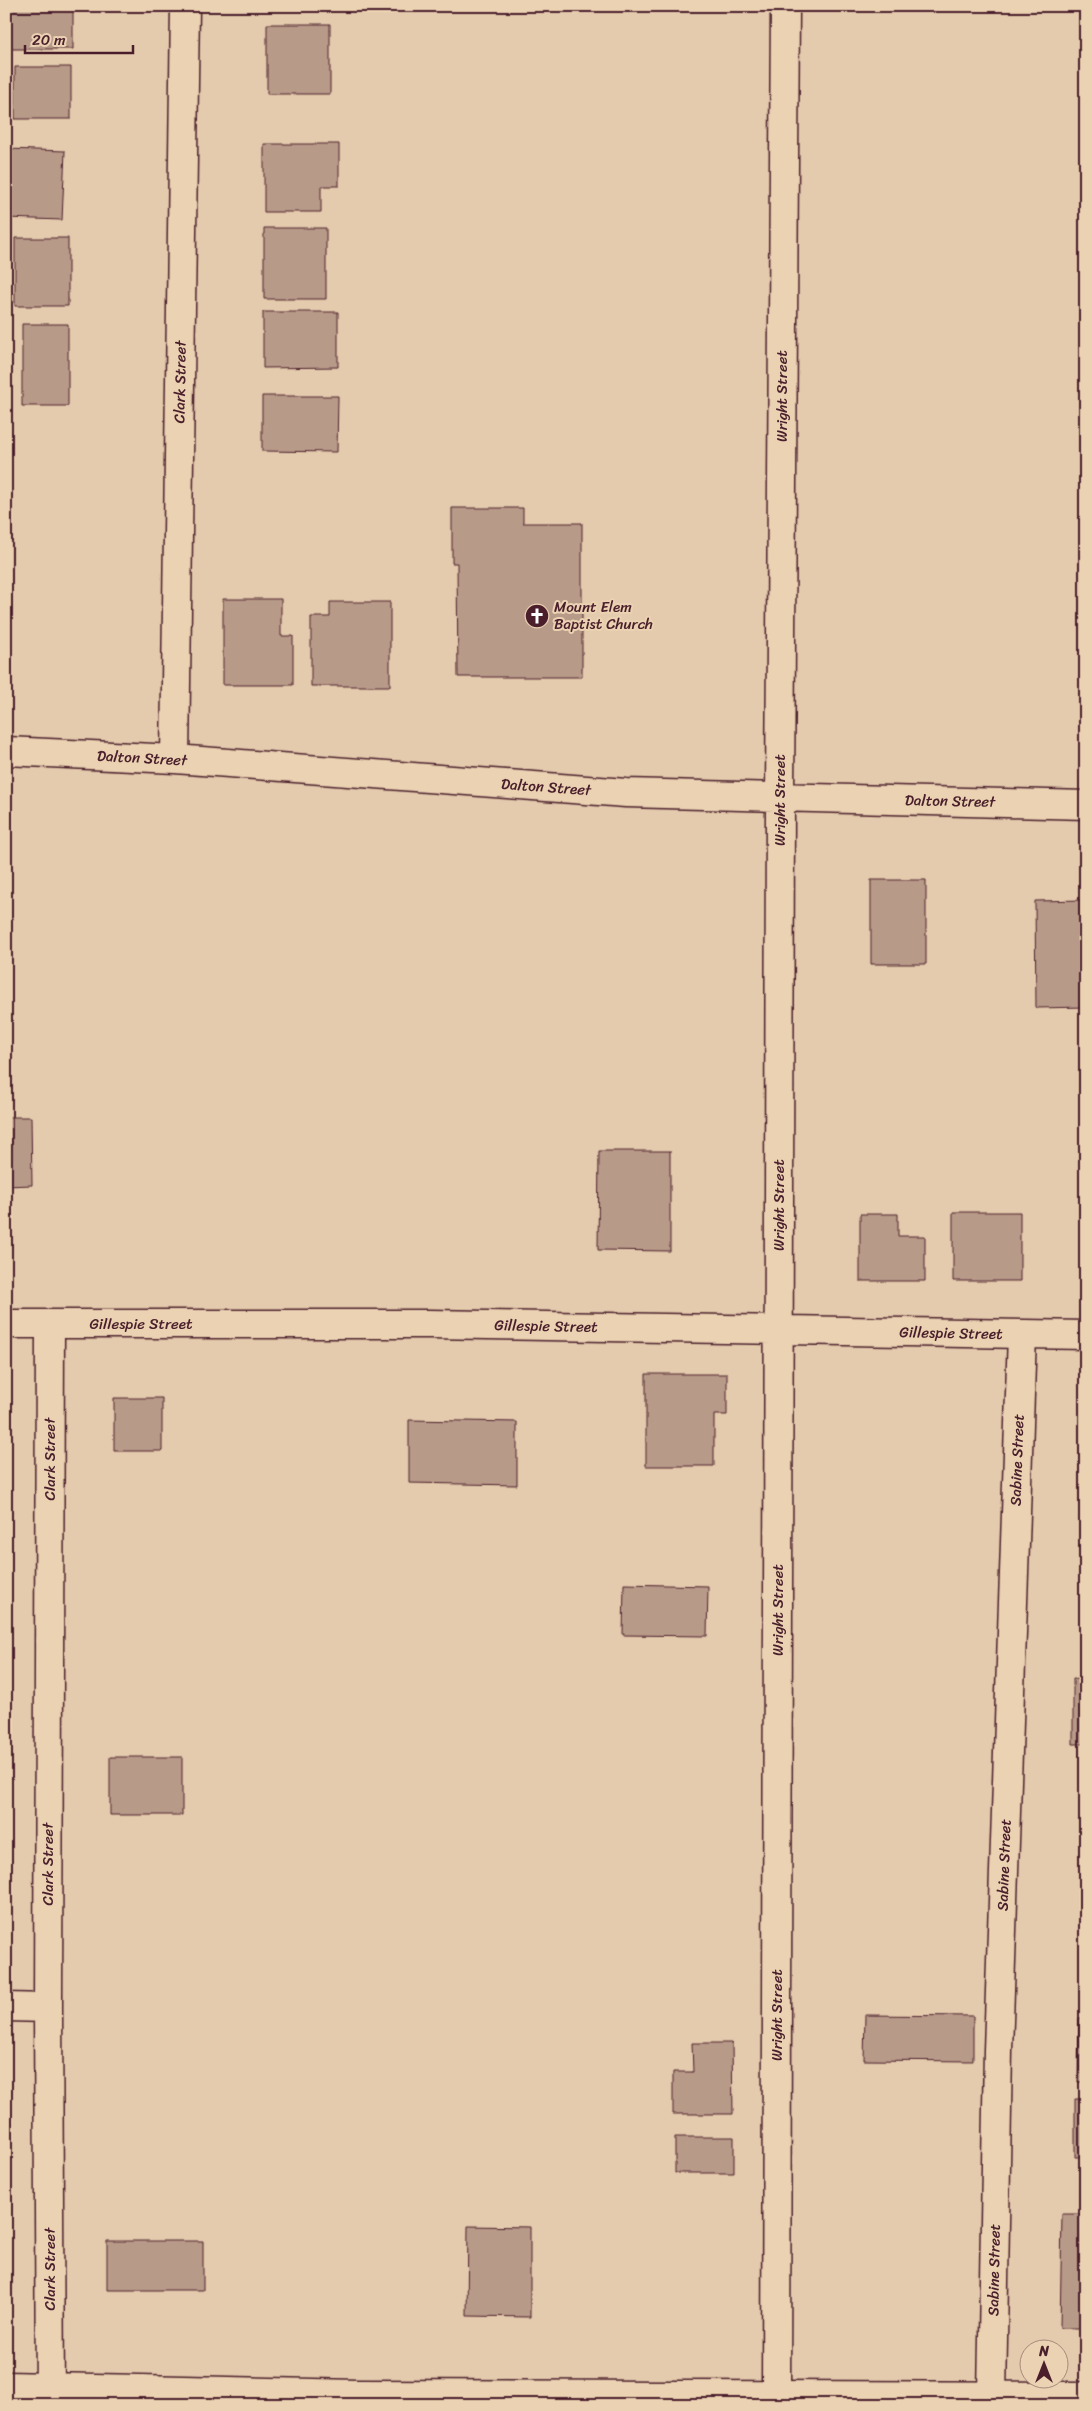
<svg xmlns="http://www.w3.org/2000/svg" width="1092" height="2411" font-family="Sriracha,sans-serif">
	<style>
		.building { fill: #b89a89; stroke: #4a1f2b }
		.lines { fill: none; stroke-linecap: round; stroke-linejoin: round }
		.street-casing { stroke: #4a1f2b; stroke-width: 31 }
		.street { stroke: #ead2b2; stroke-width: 28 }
		.labels { text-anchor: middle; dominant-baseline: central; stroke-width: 4; stroke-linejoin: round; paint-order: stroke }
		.street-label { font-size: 15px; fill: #4a1f2b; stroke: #ead2b2 }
		.poi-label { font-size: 15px; fill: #4a1f2b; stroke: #ead2b2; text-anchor: start }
	</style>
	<rect width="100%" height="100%" fill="#e4cbad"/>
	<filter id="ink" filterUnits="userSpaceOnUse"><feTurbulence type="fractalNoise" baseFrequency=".02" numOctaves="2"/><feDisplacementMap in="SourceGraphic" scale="10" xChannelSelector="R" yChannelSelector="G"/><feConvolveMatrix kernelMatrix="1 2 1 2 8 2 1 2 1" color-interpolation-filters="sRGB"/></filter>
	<g filter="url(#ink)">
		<path class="building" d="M11,6h62v43h-62z
			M267,24h63v70h-63z
			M15,67h56v52h-56z
			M264,144h75v42h-18v26h-57z
			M7,149l58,2 -3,69 -56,-2z
			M264,228h62v71h-62z
			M15,238h53v68h-53z
			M263,312h75v55l-75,1z
			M22,324h46v82h-46z
			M262,396h76l-1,56 -75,-1z
			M452,508h71v15h59v154h-124l-1,-114h-5z
			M223,599h58v37h12v49h-70z
			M330,602h60v84h-79v-69h19z
			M871,880h55v84h-55z
			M1086,900v107l-50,1 -1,-107z
			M6,1117h25l1,68 -26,1z
			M599,1151h71v100l-72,-1z
			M953,1212h67v69h-67z
			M860,1214h38v22h27v45h-65z
			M646,1374h81v41h-13v51h-68z
			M114,1398h48v53h-48z
			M409,1420l108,2v63l-108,-2z
			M1083,1581h3v79h-3z
			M624,1584l84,2 -1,50 -84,-1z
			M1073,1679l13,1v64h-13z
			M110,1757h72v58h-72z
			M865,2015l108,1v45l-109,-1z
			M1079,2018h7v64h-8z
			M692,2043h40l1,71h-60v-42h20z
			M1075,2099h11v58h-11z
			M675,2137h59v36h-59z
			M1062,2214h24v114h-26z
			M468,2226l62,1v90l-63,-1z
			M107,2241h96v49h-96z"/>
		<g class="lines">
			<g class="street-casing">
				<path id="street" d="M6,751l169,8 451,34 460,12
					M175,759l10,-753
					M6,1324h424l656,11
					M50,1324l-2,684 2,397
					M6,2007l42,1
					M6,2386l351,8 729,2
					M992,2396l6,-346 24,-716
					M776,2405l4,-1608 5,-791"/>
			</g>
			<use href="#street" class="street"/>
		</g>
	</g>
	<defs>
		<g id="church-disc" transform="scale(1.25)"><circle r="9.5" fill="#4a1f2b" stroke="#ead2b2"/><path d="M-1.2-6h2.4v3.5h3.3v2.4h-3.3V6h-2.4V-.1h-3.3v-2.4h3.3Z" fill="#fff"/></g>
	</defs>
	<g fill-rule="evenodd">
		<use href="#church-disc" x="537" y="616"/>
	</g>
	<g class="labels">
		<g class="street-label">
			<text transform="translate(180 382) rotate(-89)">Clark Street</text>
			<text transform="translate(782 396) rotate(-90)">Wright Street</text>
			<text transform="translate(142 758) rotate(3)">Dalton Street</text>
			<text transform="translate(546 787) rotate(4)">Dalton Street</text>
			<text transform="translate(780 800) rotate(-90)">Wright Street</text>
			<text transform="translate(950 801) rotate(1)">Dalton Street</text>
			<text transform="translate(779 1205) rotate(-90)">Wright Street</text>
			<text x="141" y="1324">Gillespie Street</text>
			<text transform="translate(546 1326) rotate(1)">Gillespie Street</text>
			<text transform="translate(951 1333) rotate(1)">Gillespie Street</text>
			<text transform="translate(50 1459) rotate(-90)">Clark Street</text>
			<text transform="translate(1017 1460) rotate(-88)">Sabine Street</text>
			<text transform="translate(778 1610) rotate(-90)">Wright Street</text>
			<text transform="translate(48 1864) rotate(-90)">Clark Street</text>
			<text transform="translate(1004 1865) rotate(-88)">Sabine Street</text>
			<text transform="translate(777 2015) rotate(-90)">Wright Street</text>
			<text transform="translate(50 2269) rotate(-90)">Clark Street</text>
			<text transform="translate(994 2270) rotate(-89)">Sabine Street</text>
		</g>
		<g class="poi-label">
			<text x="554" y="607">Mount Elem<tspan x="554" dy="17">Baptist Church</tspan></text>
		</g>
	</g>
	<rect width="1092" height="2411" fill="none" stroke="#ead2b2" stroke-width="25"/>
	<rect x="12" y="12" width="1067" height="2386" fill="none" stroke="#4a1f2b" stroke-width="2" filter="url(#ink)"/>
	<g transform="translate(1044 2364)"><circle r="24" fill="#ead2b2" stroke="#aa8a7c"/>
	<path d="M0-4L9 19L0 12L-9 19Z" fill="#4a1f2b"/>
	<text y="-8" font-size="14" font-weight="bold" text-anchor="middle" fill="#4a1f2b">N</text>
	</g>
	<path d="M25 45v8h108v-8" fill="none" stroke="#4a1f2b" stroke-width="2.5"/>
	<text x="32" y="45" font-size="15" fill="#4a1f2b" stroke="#ead2b2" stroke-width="4" paint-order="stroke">20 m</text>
</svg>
